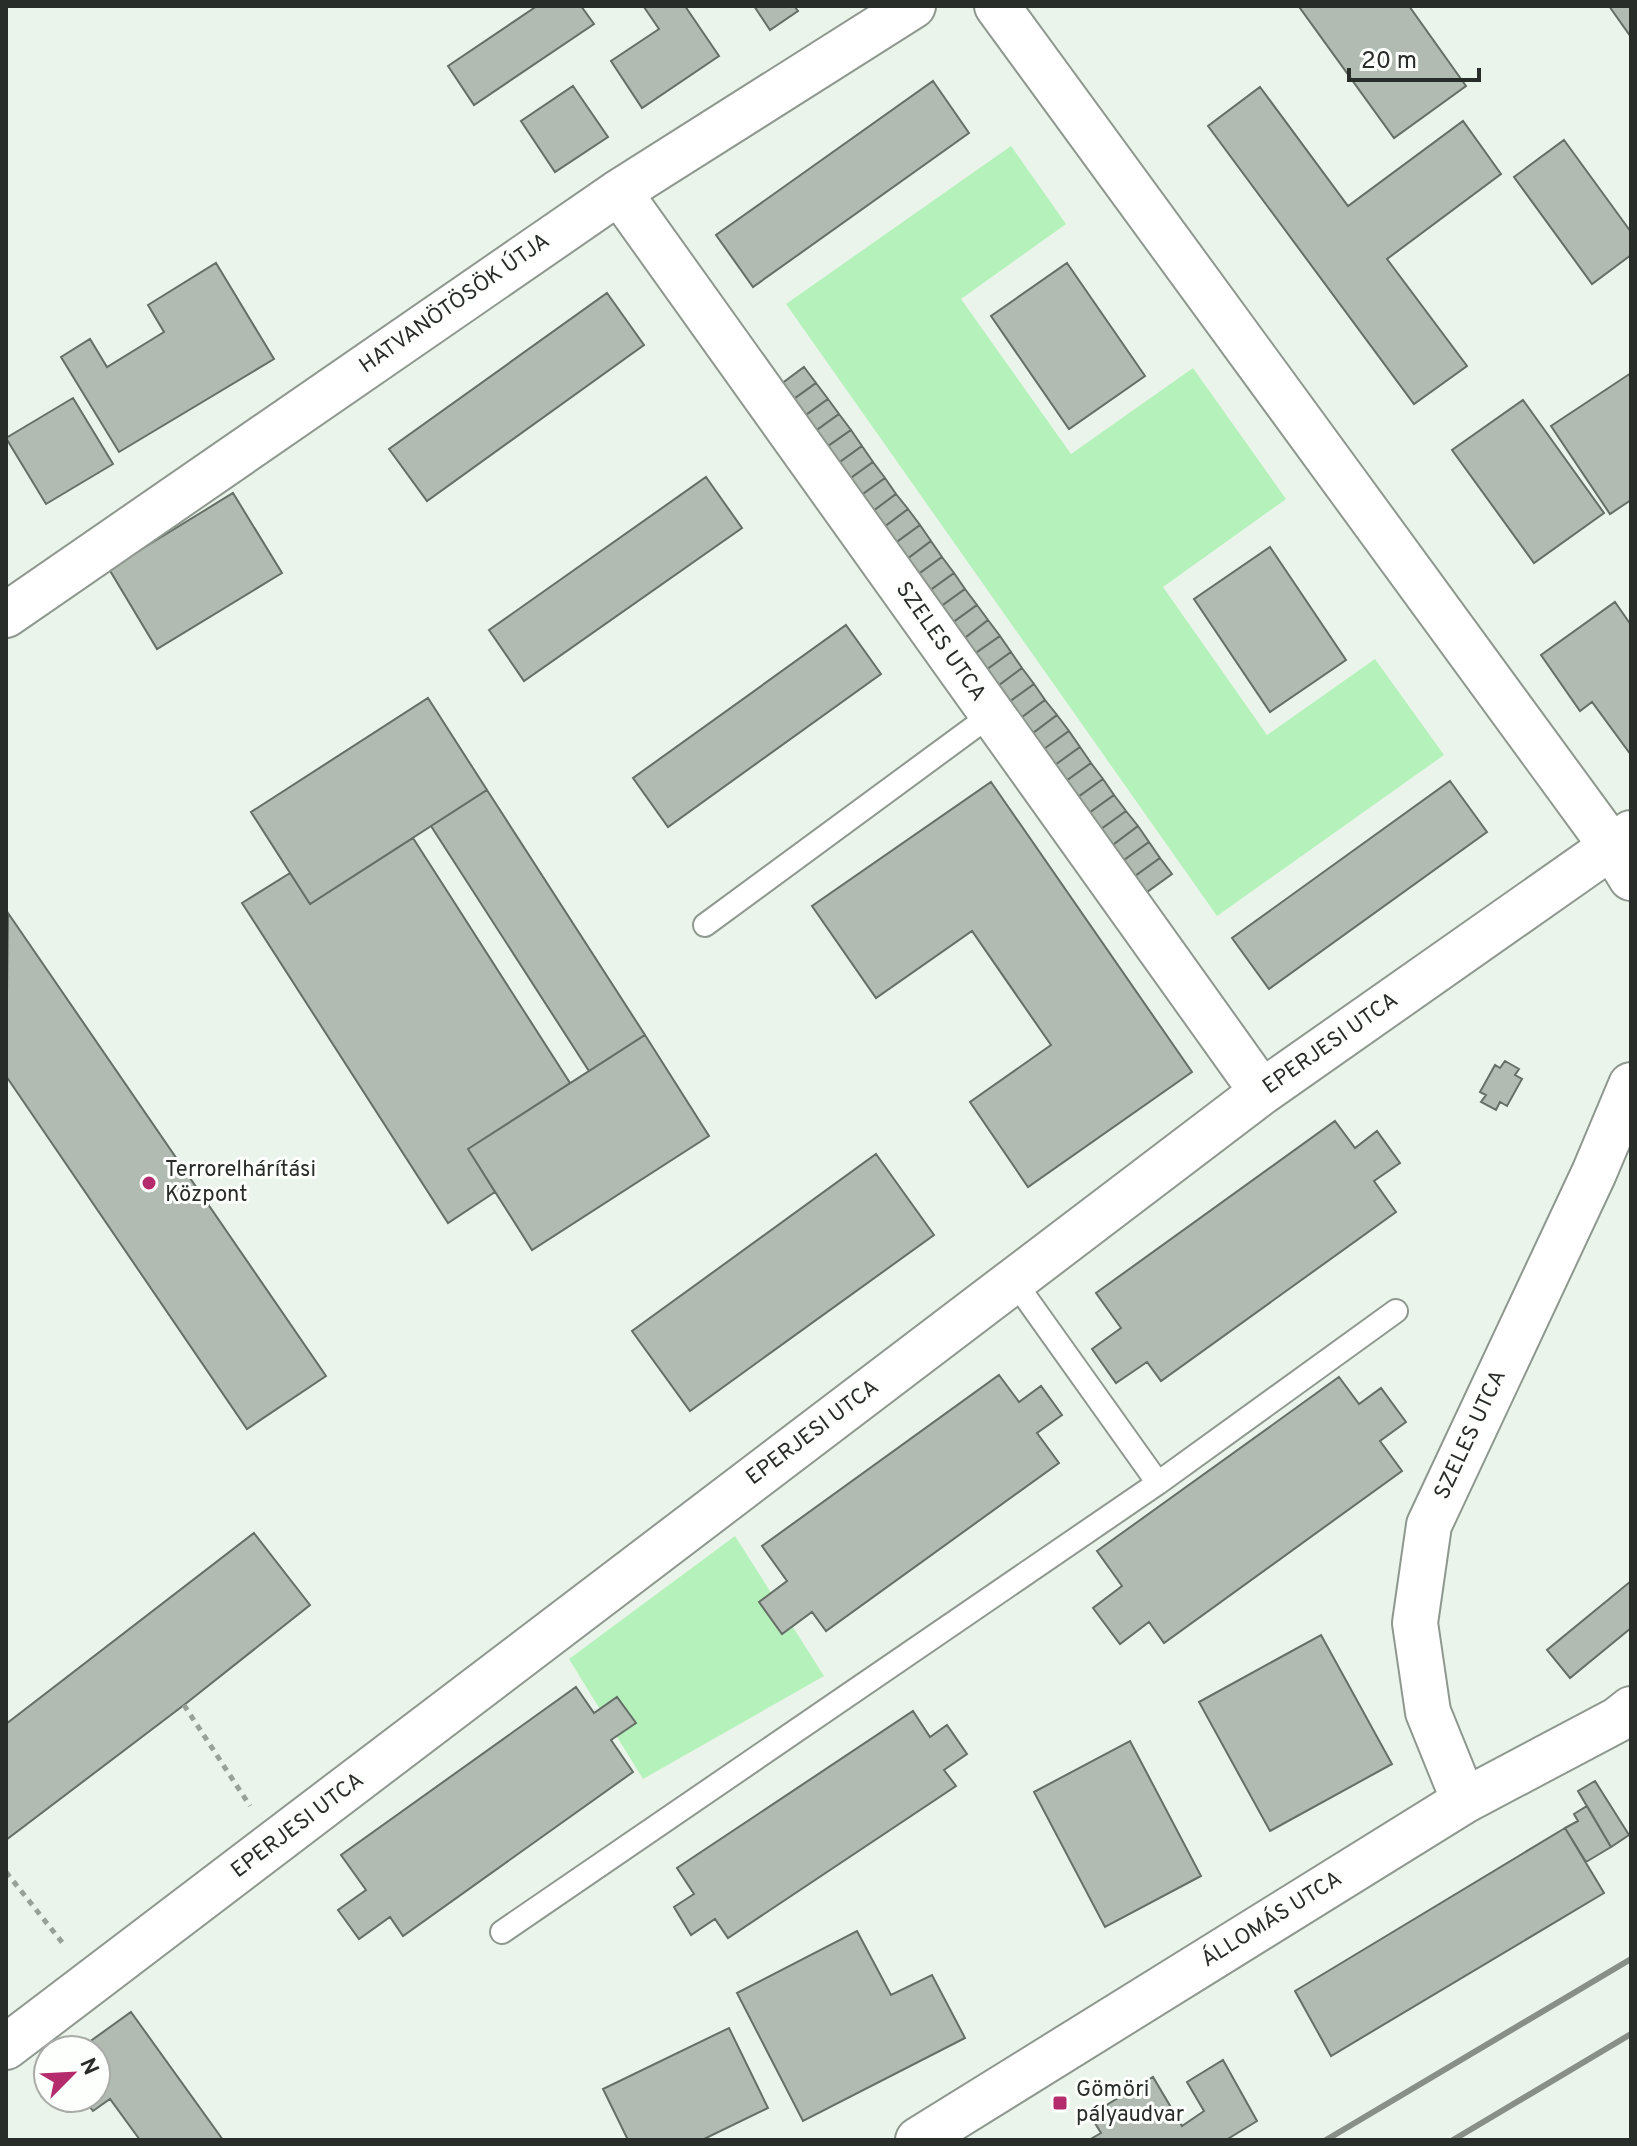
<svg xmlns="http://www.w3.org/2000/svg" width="1637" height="2146" font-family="Overpass,sans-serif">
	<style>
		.green { fill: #b5f2bb }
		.building { fill: #b1bbb2; stroke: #666f67; stroke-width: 2 }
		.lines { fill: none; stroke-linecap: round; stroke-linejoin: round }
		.lane-casing { stroke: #8e988f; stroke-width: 26 }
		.street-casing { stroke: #8e988f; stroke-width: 48 }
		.path { stroke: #98a098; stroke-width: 5; stroke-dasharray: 6 6; stroke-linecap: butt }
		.lane { stroke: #fff; stroke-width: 22 }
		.street { stroke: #fff; stroke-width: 44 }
		.rail { stroke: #888f88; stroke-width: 6 }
		.poi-dot { fill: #b42c6b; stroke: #fdfffd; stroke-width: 3 }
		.labels { text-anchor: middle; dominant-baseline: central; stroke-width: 6; stroke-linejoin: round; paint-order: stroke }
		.street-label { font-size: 22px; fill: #292d29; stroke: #fdfffd }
		.poi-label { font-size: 22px; fill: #292d29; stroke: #fdfffd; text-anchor: start }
	</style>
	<rect width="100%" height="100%" fill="#eaf4ea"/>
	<path class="green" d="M1011,146l55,78 -105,75 110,155 122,-86 93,131 -123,88 104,148 108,-76 69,96 -227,161 -431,-612z
		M735,1536l89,140 -181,103 -74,-120z"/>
	<path class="building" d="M537,6h44l13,18 -120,81 -26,-39z
		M685,6l34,50 -77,52 -31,-47 48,-32 -15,-22z
		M754,6h40l4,5 -28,19z
		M1302,6h107l57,80 -72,52 -94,-130z
		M1609,6h22v31z
		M933,81l36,52 -216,154 -37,-52z
		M573,86l35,51 -53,35 -34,-51z
		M1260,87l88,119 115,-85 38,53 -114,85 80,107 -53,38 -206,-278z
		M1564,140l67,92v23l-39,29 -78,-107z
		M216,263l58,96 -155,93 -58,-95 29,-18 17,28 57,-35 -16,-27z
		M1067,263l78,113 -76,53 -78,-113z
		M607,293l37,52 -217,156 -38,-52z
		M804,367l12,16 -32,23 -11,-16z
		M1631,373v127l-21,14 -59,-88z
		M816,383l12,16 -32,23 -12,-16z
		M73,398l40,66 -67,40 -40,-66z
		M828,399l11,15 -32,23 -11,-15z
		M1523,400l81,113 -70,50 -82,-113z
		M839,414l12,16 -33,23 -11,-16z
		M851,430l11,16 -32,23 -12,-16z
		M862,446l11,16 -32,23 -11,-16z
		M873,462l12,16 -32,23 -12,-16z
		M706,477l36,51 -218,153 -35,-51z
		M885,478l11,16 -31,23 -12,-16z
		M233,493l49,80 -125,76 -48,-80z
		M896,494l12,15 -32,24 -11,-16z
		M908,509l12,16 -33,24 -11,-16z
		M920,525l11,16 -32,24 -12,-16z
		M931,541l11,16 -32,23 -11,-15z
		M1270,547l76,113 -76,52 -76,-113z
		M942,557l12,16 -32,23 -12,-16z
		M954,573l11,16 -32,23 -11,-16z
		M965,589l12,16 -32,23 -12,-16z
		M1615,602l16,23v130l-39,-53 -12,9 -39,-56z
		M977,605l11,15 -31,24 -12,-16z
		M988,620l12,16 -33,23 -10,-15z
		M846,625l35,49 -213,153 -35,-49z
		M1000,636l11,16 -32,23 -12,-16z
		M1011,652l11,16 -31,23 -12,-16z
		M1022,668l12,16 -32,23 -11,-16z
		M1034,684l11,16 -31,23 -12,-16z
		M428,698l59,92 -177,114 -59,-92z
		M1045,700l12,15 -32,24 -11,-16z
		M1057,715l12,16 -32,23 -12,-15z
		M1069,731l11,16 -32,23 -11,-16z
		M1080,747l11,16 -32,23 -11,-16z
		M1091,763l12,16 -32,23 -12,-16z
		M1103,779l11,16 -32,23 -11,-16z
		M1450,781l37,51 -218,157 -37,-51z
		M991,782l201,290 -164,115 -58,-85 81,-57 -79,-114 -96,67 -64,-92z
		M487,790l158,245 -56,36 -158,-245z
		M1114,795l12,16 -32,23 -12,-16z
		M1126,811l12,15 -32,24 -12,-16z
		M1138,826l11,16 -32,23 -11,-15z
		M413,838l157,245 -102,66 27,43 -47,31 -206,-320 48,-30 20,31z
		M1149,842l11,16 -32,23 -11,-16z
		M1160,858l12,16 -32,23 -12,-16z
		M8,913l318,463 -79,53 -241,-353z
		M645,1035l64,101 -177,114 -64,-101z
		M1505,1061l14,8 -4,6 7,4 -15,27 -7,-4 -4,8 -15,-8 5,-7 -6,-3 15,-27 5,3z
		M1335,1121l20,27 22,-17 23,32 -26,18 22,31 -235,169 -14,-19 -31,21 -24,-34 29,-21 -25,-35z
		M876,1154l58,81 -244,176 -58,-80z
		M999,1375l20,27 22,-16 21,29 -25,18 22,30 -233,168 -14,-19 -30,22 -23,-32 28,-21 -25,-35z
		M1339,1377l20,27 22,-16 25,34 -26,19 22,30 -238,172 -15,-21 -29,22 -27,-36 29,-22 -25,-35z
		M254,1533l56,72 -126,100 -178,135v-116z
		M1631,1581v47l-61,50 -23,-28z
		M1321,1635l71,129 -122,67 -71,-129z
		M576,1687l18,26 23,-16 19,26 -25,17 22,32 -230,164 -13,-19 -31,22 -21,-29 28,-20 -25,-35z
		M913,1711l17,26 17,-12 20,29 -23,16 12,16 -228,152 -13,-19 -24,16 -17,-28 20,-13 -17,-26z
		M1130,1741l71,135 -96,51 -71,-135z
		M1595,1781l34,54 -18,12 -33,-56z
		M1587,1806l24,41 -25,15 -21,-34 13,-7 -4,-7z
		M1565,1828l39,65 -273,163 -36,-65z
		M857,1931l34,64 41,-20 33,63 -162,83 -66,-128z
		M131,2012l92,128h-83l-30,-41 -17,12 -10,-13h13v-48h-18z
		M729,2028l39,80 -66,32h-74l-25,-51z
		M1223,2060l34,61 -31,19h-137l12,-7 -11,-18 63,-38 29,49 22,-15 -17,-29z"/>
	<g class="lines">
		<g class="lane-casing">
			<path id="lane" d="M705,925l287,-211
				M1158,1483l238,-172
				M502,1932l656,-449 -144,-202"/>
		</g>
		<g class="street-casing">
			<path id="street" d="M997,6l615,841 19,31
				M619,192l643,900
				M6,615l613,-423 294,-186
				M1464,1801l-36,-89 -13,-89 14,-98 165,-352 37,-88
				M6,2047l1256,-955 369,-259
				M918,2140l546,-339 153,-81 14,-11"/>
		</g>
		<path class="path" d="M184,1705l66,101
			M6,1872l59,74"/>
		<use href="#lane" class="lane"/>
		<use href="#street" class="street"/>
		<path class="rail" d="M1326,2140l305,-181
			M1453,2140l178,-106"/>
	</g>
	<g class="poi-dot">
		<circle cx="149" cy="1183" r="8"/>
		<rect x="1052" y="2095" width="16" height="16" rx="4"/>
	</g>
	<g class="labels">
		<g class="street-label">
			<text transform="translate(455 304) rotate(-35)">HATVANÖTÖSÖK ÚTJA</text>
			<text transform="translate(940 642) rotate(55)">SZELES UTCA</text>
			<text transform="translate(1331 1044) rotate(-35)">EPERJESI UTCA</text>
			<text transform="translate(813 1433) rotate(-37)">EPERJESI UTCA</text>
			<text transform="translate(1471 1435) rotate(-65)">SZELES UTCA</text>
			<text transform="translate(298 1826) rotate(-37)">EPERJESI UTCA</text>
			<text transform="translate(1272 1920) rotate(-32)">ÁLLOMÁS UTCA</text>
		</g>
		<g class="poi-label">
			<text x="165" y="1170">Terrorelhárítási<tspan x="165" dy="25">Központ</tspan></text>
			<text x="1076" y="2090">Gömöri<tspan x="1076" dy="25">pályaudvar</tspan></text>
		</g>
	</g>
	<rect width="1637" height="2146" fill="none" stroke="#292d29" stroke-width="16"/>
	<g transform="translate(72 2074) rotate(66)"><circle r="38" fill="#fdfffd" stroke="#a8aba8" stroke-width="2"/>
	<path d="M0-6L14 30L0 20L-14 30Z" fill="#b42c6b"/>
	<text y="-12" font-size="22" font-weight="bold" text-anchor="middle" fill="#292d29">N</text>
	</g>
	<path d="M1349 68v12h130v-12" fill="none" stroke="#292d29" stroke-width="4"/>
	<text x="1361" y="68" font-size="24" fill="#292d29" stroke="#fdfffd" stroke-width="6" paint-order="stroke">20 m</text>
</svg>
